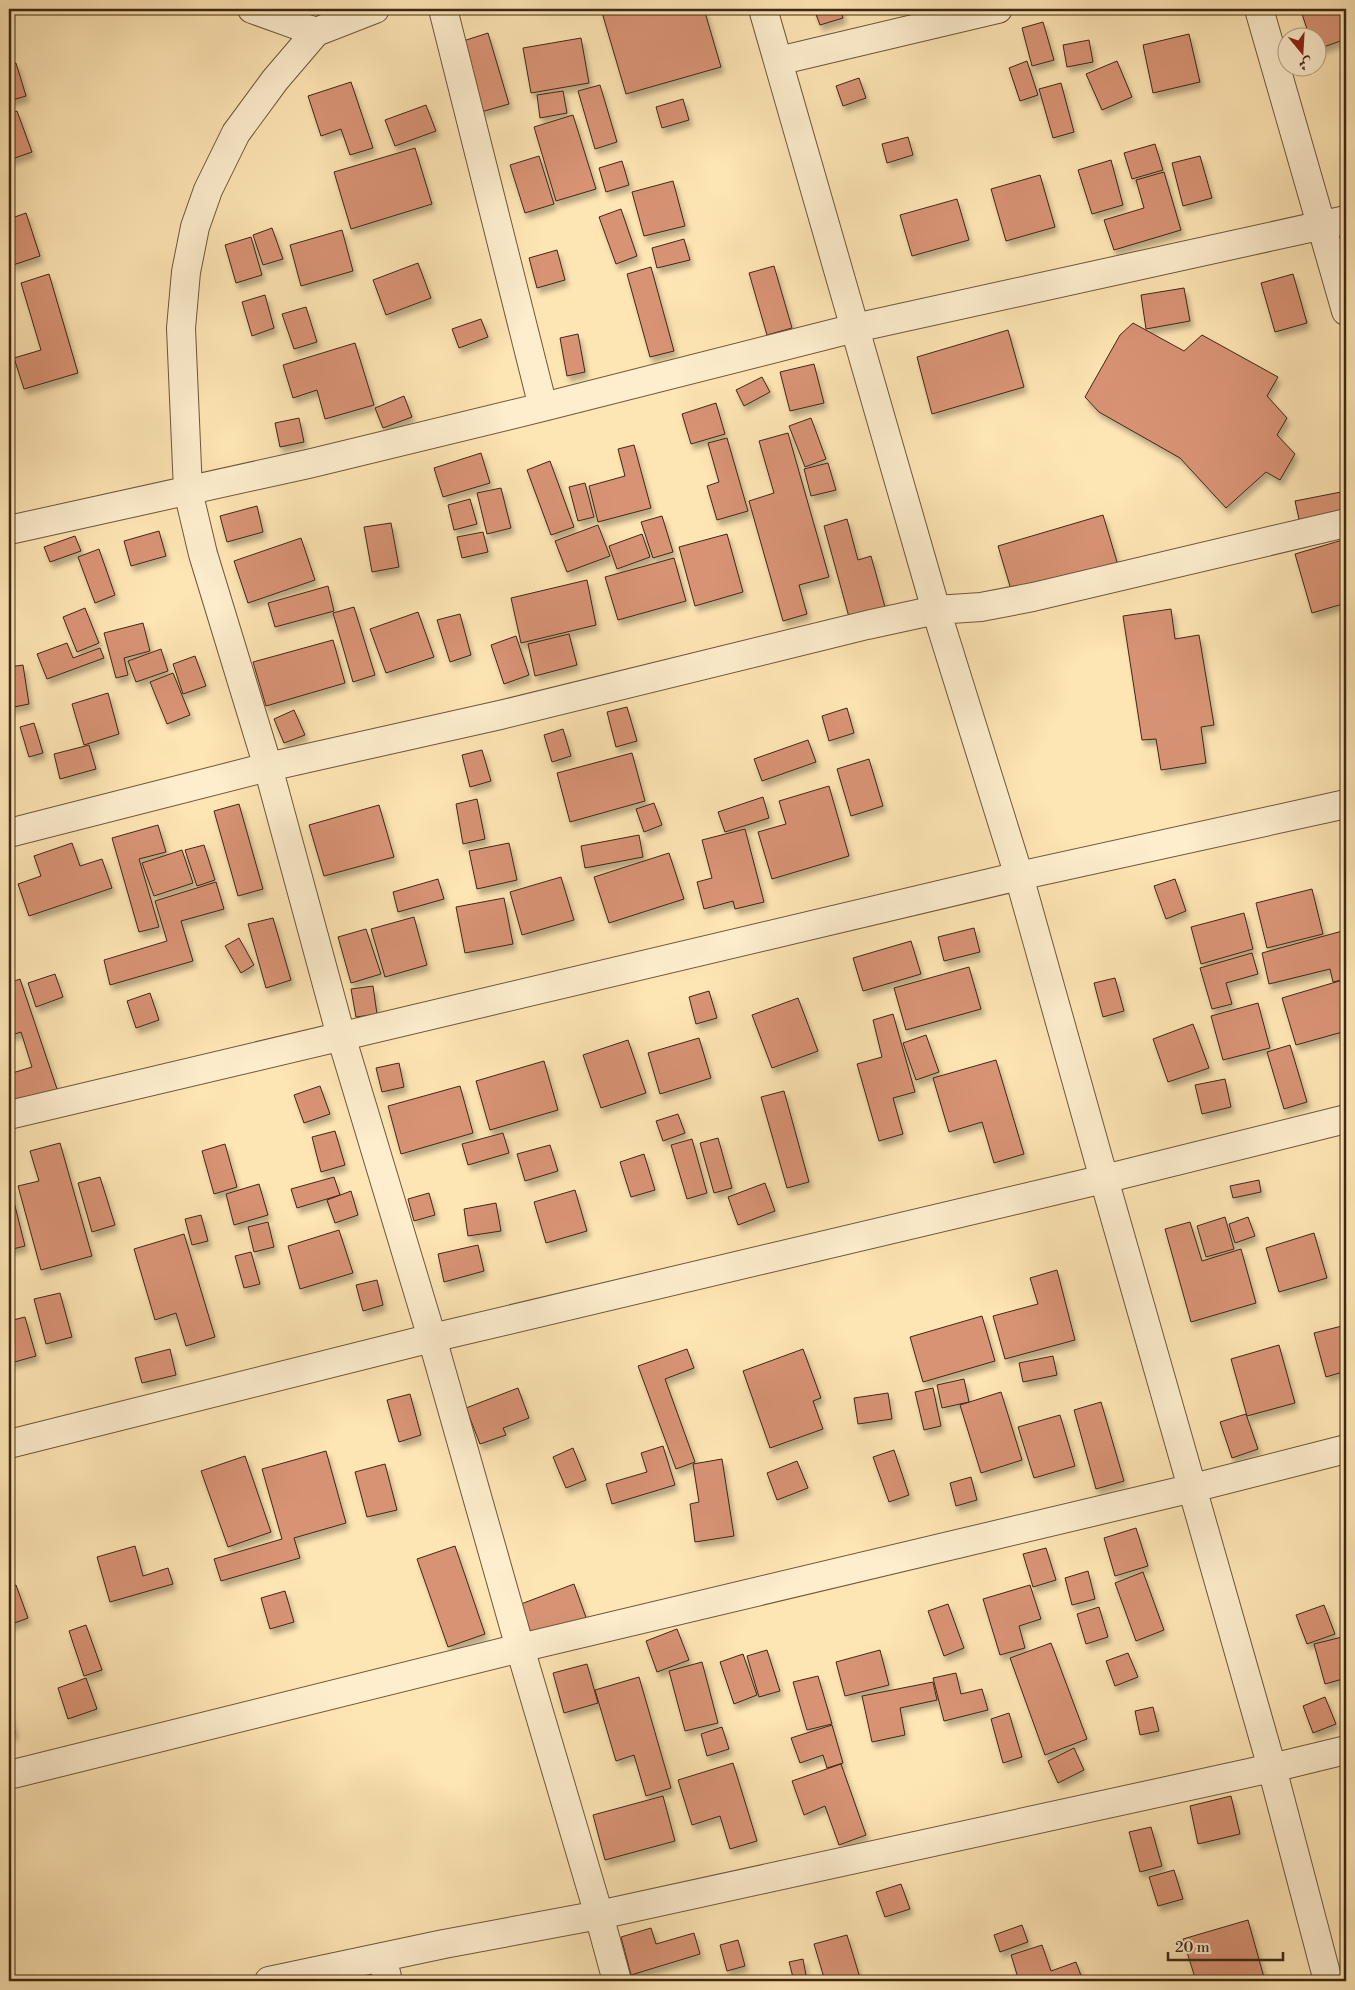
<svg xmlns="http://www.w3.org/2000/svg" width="1355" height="1990" font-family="'Libre Bodoni',Amiri,serif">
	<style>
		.building { fill: #d89375; stroke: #3e2813; filter: url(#shadow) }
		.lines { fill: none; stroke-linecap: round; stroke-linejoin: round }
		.minor-casing { stroke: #6e573b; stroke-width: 30 }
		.minor { stroke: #feeece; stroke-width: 28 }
	</style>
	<defs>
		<filter id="shadow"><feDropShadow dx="3" dy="5.5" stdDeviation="2.5" flood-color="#0004"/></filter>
	</defs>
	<rect width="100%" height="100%" fill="#fee5b4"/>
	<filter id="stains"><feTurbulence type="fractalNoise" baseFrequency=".004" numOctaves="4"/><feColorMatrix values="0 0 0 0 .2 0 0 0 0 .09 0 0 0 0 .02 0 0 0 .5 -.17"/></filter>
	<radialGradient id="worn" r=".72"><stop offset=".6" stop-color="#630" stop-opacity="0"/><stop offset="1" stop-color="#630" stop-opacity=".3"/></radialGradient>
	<path class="building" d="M601,9h103l17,58 -95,27z
		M814,9h27l2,9 -23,7z
		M1307,9h39v30l-28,10v-11h-8l-9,-27z
		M1043,22l11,38 -22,6 -10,-38z
		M488,33l21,71 -28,8 -21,-70z
		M1189,34l11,48 -47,11 -10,-48z
		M581,38l8,45 -58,10 -8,-45z
		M1089,40l4,22 -26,5 -4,-22z
		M1027,61l11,34 -18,6 -11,-33z
		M1117,61l15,36 -30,13 -16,-36z
		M16,63l10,33 -17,5v-36z
		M859,78l7,20 -23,8 -7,-20z
		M351,82l22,66 -23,7 -9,-26 -20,7 -13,-40z
		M1061,83l13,49 -21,6 -14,-49z
		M600,85l17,57 -22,7 -17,-58z
		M563,91l4,22 -27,5 -3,-23z
		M683,99l6,21 -27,8 -6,-21z
		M426,105l10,26 -41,15 -10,-26z
		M17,111l15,41 -23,8v-46z
		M573,115l23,74 -40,12 -22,-74z
		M908,137l5,18 -26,8 -5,-19z
		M1155,144l8,26 -31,9 -8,-26z
		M415,148l17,56 -81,25 -17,-57z
		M539,156l15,48 -29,9 -15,-48z
		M1200,156l12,42 -29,8 -11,-43z
		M1111,160l12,45 -31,9 -14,-44z
		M622,161l7,24 -23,7 -7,-24z
		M1164,172l17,58 -67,20 -10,-30 40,-12 -8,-28z
		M1040,175l15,52 -49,14 -15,-52z
		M673,181l12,45 -41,10 -12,-44z
		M957,199l12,41 -57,16 -12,-41z
		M621,209l16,47 -21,8 -17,-47z
		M26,213l14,43 -27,9 -4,-12v-34z
		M272,228l11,31 -20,6 -10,-30z
		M342,230l11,41 -52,15 -11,-41z
		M251,237l11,38 -26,8 -11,-38z
		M684,239l6,21 -33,8 -5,-20z
		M557,250l8,30 -28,8 -8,-30z
		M418,263l13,35 -45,17 -13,-35z
		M774,266l18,62 -25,7 -18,-62z
		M651,267l23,84 -24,6 -23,-83z
		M49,274l29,99 -54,16 -10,-31 27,-8 -20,-67z
		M1293,274l14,49 -32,9 -14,-49z
		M1184,288l6,33 -44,8 -5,-34z
		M265,295l9,33 -22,8 -10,-34z
		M306,307l11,35 -23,7 -12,-35z
		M481,319l7,18 -29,11 -7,-19z
		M1133,323l51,28 18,-16 76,42 -11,19 20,22 -10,17 18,19 -15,26 -14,-8 -40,36 -46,-50 -81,-46 -14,-15 35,-62z
		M1008,330l16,57 -92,27 -15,-57z
		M578,334l7,38 -18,4 -7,-38z
		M355,343l19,62 -49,14 -8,-29 -24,8 -10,-33z
		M814,364l10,39 -34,8 -10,-39z
		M762,377l8,15 -26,14 -8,-16z
		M404,396l8,21 -29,11 -8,-20z
		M716,403l9,31 -34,10 -9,-30z
		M299,418l5,24 -24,5 -5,-24z
		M811,418l15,41 -21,8 -16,-41z
		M788,433l41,144 -30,8 8,29 -24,7 -34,-120 25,-8 -15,-52z
		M727,438l21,73 -31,9 -10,-34 12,-4 -11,-39z
		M634,445l17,63 -53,14 -9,-36 36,-10 -7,-27z
		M481,453l9,30 -47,14 -9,-29z
		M550,461l24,66 -23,8 -24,-65z
		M828,463l8,27 -25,6 -7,-27z
		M585,483l9,34 -16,4 -9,-34z
		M501,488l10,40 -24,6 -10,-41z
		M1346,491v27l-45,10 -6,-27z
		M470,499l7,25 -23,6 -6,-25z
		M257,506l6,26 -36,10 -7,-26z
		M1103,515l17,57 -105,31 -17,-57z
		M662,516l11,36 -20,6 -12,-36z
		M847,519l11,41 13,-4 14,51 -36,10 -25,-91z
		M391,523l8,44 -27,5 -8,-45z
		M598,525l12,31 -43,16 -12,-31z
		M159,531l7,25 -35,10 -7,-25z
		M483,532l5,20 -26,6 -5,-21z
		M642,534l8,23 -33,12 -8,-23z
		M727,534l16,58 -48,14 -16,-59z
		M75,536l6,15 -31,11 -6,-15z
		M301,538l14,42 -67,23 -14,-42z
		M1346,539v64l-34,10 -17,-59z
		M99,549l16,46 -20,8 -17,-46z
		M674,558l12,43 -68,19 -13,-43z
		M587,580l9,45 -75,18 -10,-45z
		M328,586l6,25 -59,16 -7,-24z
		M354,607l21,68 -22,7 -20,-69z
		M85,608l14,35 -22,9 -14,-35z
		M1171,609l4,30 24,-4 15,90 -13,2 5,36 -45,7 -5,-31 -14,1 -19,-124z
		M418,612l16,45 -48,16 -16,-44z
		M460,614l11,41 -21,7 -13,-42z
		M143,623l7,28 -26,7 4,17 -12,3 -12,-45z
		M569,634l8,31 -42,11 -7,-32z
		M516,636l13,39 -25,9 -13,-39z
		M333,640l12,43 -79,23 -13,-44z
		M67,643l6,15 27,-10 4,10 -57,21 -10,-25z
		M161,649l7,22 -32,11 -8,-21z
		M195,656l11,30 -23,8 -10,-30z
		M23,665l6,39 -20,4v-41z
		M173,673l17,42 -23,9 -17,-42z
		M108,693l11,41 -35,11 -12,-41z
		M627,707l10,34 -21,6 -9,-35z
		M847,708l7,25 -25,8 -7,-25z
		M294,710l11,25 -21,8 -10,-24z
		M34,723l9,30 -14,4 -9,-30z
		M563,729l8,27 -19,6 -8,-27z
		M808,740l8,22 -54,19 -8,-22z
		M89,745l7,24 -36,10 -6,-25z
		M482,750l9,31 -21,6 -8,-32z
		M632,753l13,48 -75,21 -13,-49z
		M869,759l14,47 -32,10 -14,-47z
		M829,786l20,70 -77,23 -14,-47 28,-8 -7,-23z
		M763,797l6,21 -44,14 -7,-20z
		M477,799l8,40 -22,5 -7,-40z
		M654,803l8,22 -18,7 -8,-23z
		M239,804l24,85 -25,7 -24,-85z
		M379,805l15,52 -70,19 -15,-51z
		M158,825l8,27 -27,7 20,68 -20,5 -27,-94z
		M745,829l19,73 -29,7 -2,-8 -29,8 -7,-27 15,-4 -10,-38z
		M639,835l4,22 -58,11 -4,-22z
		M72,843l8,23 22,-7 10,29 -83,28 -11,-32 23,-8 -7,-20z
		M509,843l8,37 -40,9 -8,-38z
		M204,845l11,35 -18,6 -12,-36z
		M182,850l11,33 -39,13 -12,-33z
		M669,853l15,46 -75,24 -15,-46z
		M561,877l13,43 -52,15 -12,-43z
		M438,879l6,20 -46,13 -5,-20z
		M1175,879l11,32 -20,8 -12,-33z
		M216,882l8,27 -43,12 12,40 -83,24 -6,-25 63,-19 -12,-40z
		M1312,889l11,45 -56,14 -11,-45z
		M504,898l9,46 -48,9 -9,-46z
		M1244,913l9,36 -52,15 -10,-37z
		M414,917l13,48 -42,12 -14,-48z
		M273,918l18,62 -25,8 -18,-64z
		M974,928l6,24 -36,9 -6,-24z
		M366,929l15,45 -30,9 -13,-46z
		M1346,930v49l-13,3 -3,-13 -61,15 -7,-31z
		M239,938l15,27 -13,8 -16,-27z
		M911,941l10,33 -58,17 -10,-33z
		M1252,953l6,21 -32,9 6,21 -20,5 -12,-41z
		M969,967l12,42 -75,21 -12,-42z
		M55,974l8,23 -27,10 -8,-24z
		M1115,978l9,33 -21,6 -9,-34z
		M20,979l37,110 -48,16v-31l23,-7 -11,-35 -12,4v-53z
		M1346,979v52l-50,14 -14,-47z
		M373,986l4,28 -21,3 -5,-28z
		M709,991l8,27 -21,6 -7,-27z
		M150,993l9,27 -23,8 -9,-27z
		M798,998l20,53 -46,17 -20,-53z
		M1258,1003l12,45 -47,12 -12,-44z
		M893,1014l22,78 -22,6 10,36 -24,7 -22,-77 25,-7 -9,-37z
		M1193,1024l16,44 -41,14 -15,-43z
		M926,1035l13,37 -23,8 -13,-37z
		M699,1038l12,40 -51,16 -12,-41z
		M628,1040l18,53 -45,15 -18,-53z
		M1290,1045l17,57 -23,7 -17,-57z
		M996,1060l28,94 -30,9 -12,-41 -33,10 -16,-54z
		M544,1061l14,49 -68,20 -14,-49z
		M399,1063l5,24 -22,5 -6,-24z
		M1225,1079l6,28 -29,7 -7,-29z
		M320,1086l10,28 -26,9 -10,-28z
		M460,1086l13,47 -72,21 -13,-48z
		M784,1091l25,91 -22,6 -26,-91z
		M678,1114l7,19 -22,8 -7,-20z
		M335,1131l10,34 -24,7 -9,-35z
		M503,1133l6,20 -41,12 -6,-21z
		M718,1138l14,50 -18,5 -14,-50z
		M692,1139l15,54 -20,6 -16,-54z
		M60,1143l32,113 -51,14 -23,-84 21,-5 -9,-30z
		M225,1144l12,43 -23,7 -12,-43z
		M550,1145l8,26 -33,10 -8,-27z
		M644,1154l11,36 -24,7 -11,-35z
		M100,1177l15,48 -23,7 -14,-49z
		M334,1177l6,18 -43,13 -6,-19z
		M1259,1180l2,12 -28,6 -3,-12z
		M9,1182l16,64 -16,4z
		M765,1183l10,28 -37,14 -10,-28z
		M259,1184l9,31 -34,10 -8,-31z
		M575,1190l12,41 -41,12 -12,-41z
		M351,1191l7,24 -23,8 -8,-23z
		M429,1193l6,22 -21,6 -6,-22z
		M496,1203l5,28 -33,5 -4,-27z
		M201,1215l7,26 -16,4 -7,-26z
		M1225,1217l9,32 -28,8 -9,-31z
		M1248,1217l7,19 -20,7 -6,-19z
		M268,1222l6,25 -20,5 -6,-25z
		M1190,1222l12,39 39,-12 15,54 -65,19 -26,-93z
		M339,1230l14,43 -53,16 -12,-43z
		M1314,1233l13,45 -48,14 -13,-44z
		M184,1234l31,103 -29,9 -10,-33 -21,7 -21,-71z
		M478,1245l6,26 -40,11 -6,-28z
		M251,1252l9,32 -16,4 -9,-32z
		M1057,1270l18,70 -70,19 -12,-43 45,-12 -8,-26z
		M377,1280l6,25 -20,6 -7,-26z
		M60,1293l12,44 -26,7 -12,-45z
		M982,1316l13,45 -72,21 -13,-45z
		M25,1317l11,39 -25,7 -2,-9v-33z
		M1346,1325v46l-20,6 -12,-44z
		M1279,1345l16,58 -48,13 -16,-57z
		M170,1349l6,26 -34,8 -7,-25z
		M687,1349l7,19 -29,11 30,83 -19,7 -38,-103z
		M803,1349l18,49 -8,3 10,28 -53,19 -27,-77z
		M1053,1356l4,19 -34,7 -4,-19z
		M964,1379l5,23 -27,6 -5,-23z
		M518,1388l11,30 -26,10 3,7 -26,9 -14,-36z
		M933,1388l8,38 -17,4 -9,-38z
		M1001,1392l21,68 -41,13 -21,-68z
		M888,1393l4,26 -34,5 -4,-26z
		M410,1394l11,41 -22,7 -12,-42z
		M1101,1402l23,79 -28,8 -22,-79z
		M1246,1414l12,35 -26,9 -12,-36z
		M1060,1415l15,51 -41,12 -16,-51z
		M663,1446l12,39 -63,19 -6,-20 41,-12 -6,-19z
		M573,1448l13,32 -20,8 -13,-31z
		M894,1450l15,45 -20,7 -16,-45z
		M326,1451l20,72 -52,15 6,20 -79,23 -7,-22 68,-20 -20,-70z
		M245,1456l26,76 -43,15 -27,-76z
		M722,1459l12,77 -39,6 -5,-38 9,-2 -6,-38z
		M797,1461l11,27 -31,12 -10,-27z
		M385,1464l12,46 -30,7 -12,-45z
		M971,1477l6,23 -21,6 -6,-23z
		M1136,1528l12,38 -33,10 -11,-38z
		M135,1546l8,30 25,-8 5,16 -63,18 -13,-45z
		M455,1546l30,88 -37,13 -31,-88z
		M1046,1548l10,32 -23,7 -10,-33z
		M1088,1571l7,28 -23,6 -7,-27z
		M1143,1572l21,58 -28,11 -21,-58z
		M574,1584l14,39 -54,19 -13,-38z
		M16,1585l12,33 -19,7v-38z
		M1030,1585l11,34 -22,7 6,22 -25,7 -17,-56z
		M285,1591l9,31 -24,7 -9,-31z
		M948,1604l16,44 -20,8 -16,-45z
		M1324,1605l11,29 -28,10 -11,-29z
		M1099,1607l9,30 -22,7 -9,-30z
		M86,1625l16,45 -18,6 -15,-45z
		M677,1629l12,31 -32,12 -11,-31z
		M1346,1636v42l-21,6 -11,-40z
		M1051,1643l36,96 -42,16 -35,-97z
		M767,1650l13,41 -21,6 -12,-41z
		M880,1650l9,35 -44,11 -9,-34z
		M1128,1653l10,24 -23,9 -9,-25z
		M743,1654l14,41 -23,9 -14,-42z
		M702,1662l16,61 -33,8 -16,-60z
		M587,1664l11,39 -34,10 -11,-40z
		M956,1673l5,21 21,-5 6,21 -44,11 -11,-43z
		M818,1676l14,48 -25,6 -14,-48z
		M639,1677l32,111 -25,8 -12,-41 -18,6 -21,-71z
		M86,1678l11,31 -29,10 -10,-31z
		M933,1682l4,18 -37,8 5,27 -33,7 -10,-46z
		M1325,1697l11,27 -23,9 -10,-27z
		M1153,1707l6,24 -19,4 -5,-24z
		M9,1711l6,22 -6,2z
		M1009,1713l13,44 -19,6 -12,-44z
		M832,1725l11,38 -16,5 -4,-13 -23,8 -9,-25z
		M722,1727l7,22 -22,7 -6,-22z
		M1074,1748l10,22 -26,13 -10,-22z
		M733,1763l24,78 -27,8 -10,-33 -28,9 -14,-45z
		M841,1764l25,71 -27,10 -14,-39 -21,9 -12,-34z
		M663,1796l12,45 -70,19 -12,-45z
		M1231,1796l9,38 -42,10 -8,-38z
		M1151,1827l11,39 -22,6 -11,-40z
		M1346,1843v19l-6,-17z
		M1174,1870l9,29 -25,7 -9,-29z
		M901,1884l9,25 -25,8 -9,-25z
		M1248,1920l17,61h-69l-13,-42z
		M1022,1925l6,17 -28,10 -6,-17z
		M651,1928l5,16 38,-11 6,21 -69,21 -10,-38z
		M847,1935l14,46h-36l-11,-37z
		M738,1940l7,26 -18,5 -7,-26z
		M1042,1945l9,26 25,-9 7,19h-64l-8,-26z
		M803,1959l4,22h-13l-5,-19z
		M695,1977l1,4h-26z"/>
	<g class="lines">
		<g class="minor-casing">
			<path id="minor" d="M252,9l64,23
				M375,9l-59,23 -41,48 -39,53 -28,57 -13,37 -9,45 -5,56 7,163 15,63 65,213 73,269 91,302 88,310 79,267 18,66
				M443,9l100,398
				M763,9l173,601 83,266 85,303 168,589 56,213
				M1259,9l87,302
				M778,61l220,-52
				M9,530l299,-66 235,-57 312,-79 491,-108
				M9,833l259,-66 232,-52 367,-90 69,-15 45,-3 52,-10 313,-74
				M9,1115l1010,-239 327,-72
				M9,1444l423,-106 672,-159 242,-60
				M9,1775l511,-127 673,-160 153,-39
				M382,1957l6,24
				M269,1981l175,-37 155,-29 673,-147 74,-18"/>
		</g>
		<use href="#minor" class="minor"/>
	</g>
	<rect width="1355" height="1990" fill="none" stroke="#fee5b4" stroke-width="30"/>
	<rect x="10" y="10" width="1335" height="1970" fill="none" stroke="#3e2813" stroke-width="2.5"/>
	<rect x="15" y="15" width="1325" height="1960" fill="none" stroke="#3e2813"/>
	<g transform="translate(1302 52) rotate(162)"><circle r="24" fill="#feeece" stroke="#b19f83"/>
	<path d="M0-4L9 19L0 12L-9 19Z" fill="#8f2418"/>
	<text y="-8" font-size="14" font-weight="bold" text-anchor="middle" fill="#3e2813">ش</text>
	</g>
	<path d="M1168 1952v8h115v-8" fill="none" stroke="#3e2813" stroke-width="2.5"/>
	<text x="1175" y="1952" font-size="15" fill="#3e2813" stroke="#feeece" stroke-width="4" paint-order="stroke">20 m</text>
	<rect width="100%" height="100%" filter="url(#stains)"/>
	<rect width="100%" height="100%" fill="url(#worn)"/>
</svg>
